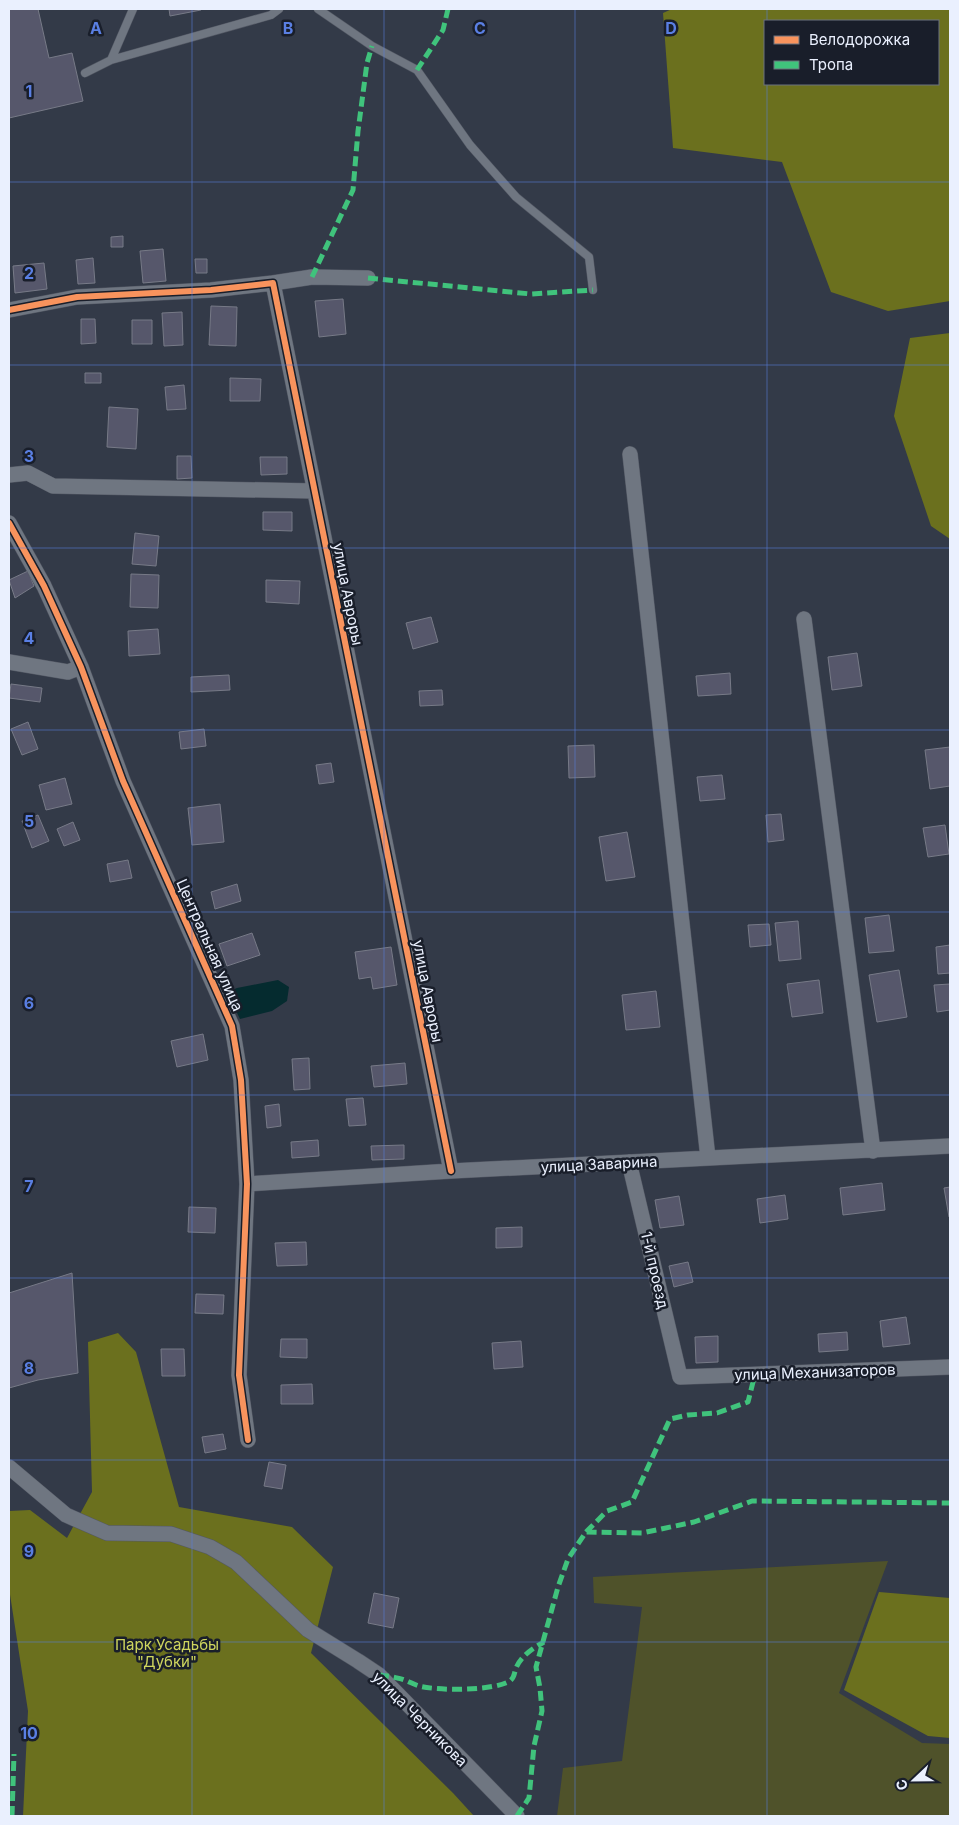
<svg xmlns="http://www.w3.org/2000/svg" width="959" height="1825" font-family="Inter,sans-serif">
	<style>
		.green { fill: #4f522a }
		.forest { fill: #6b701e; fill-rule: evenodd }
		.water { fill: #052b2f }
		.building { fill: #56576b; stroke: #777a87 }
		.lines { fill: none; stroke-linecap: round; stroke-linejoin: round }
		.service-casing { stroke: #535864; stroke-width: 9 }
		.minor-casing { stroke: #535864; stroke-width: 16 }
		.service { stroke: #6f7681; stroke-width: 8 }
		.minor { stroke: #6f7681; stroke-width: 15 }
		.quiet { stroke: #40c37c; stroke-width: 5; stroke-dasharray: 10 5; stroke-linecap: butt }
		.cycleway-casing { stroke: #191e2a; stroke-width: 9 }
		.cycleway { stroke: #f8935d; stroke-width: 6 }
		.grid { fill: none; stroke: #5a7fe3; stroke-width: 1; stroke-opacity: 0.55 }
		.labels { text-anchor: middle; dominant-baseline: central; stroke-width: 5; stroke-linejoin: round; paint-order: stroke }
		.street-label { font-size: 15px; fill: #eaf0fe; stroke: #191e2a }
		.park-label { font-size: 15px; fill: #cfd65e; stroke: #191e2a }
		.grid-label { font-size: 16px; text-anchor: middle; font-weight: bold; fill: #5a7fe3; stroke: #191e2a; stroke-width: 5; stroke-linejoin: round; paint-order: stroke }
	</style>
	<rect width="100%" height="100%" fill="#333a48"/>
	<path class="green" d="M888,1561l-49,132 83,50 28,1v72h-393l6,-48 59,-7 20,-154 -48,-4 -1,-26z"/>
	<path class="forest" d="M672,9h278v292l-62,10 -57,-19 -49,-130 -109,-14 -10,-135zM765,21h173v63h-173z
		M950,333v206l-19,-13 -37,-110 16,-78z
		M118,1333l18,19 43,155 113,20 41,40 -22,86 142,140 21,23h-451l5,-105 -19,-123v-77l21,-1 37,28 25,-46 -4,-150z
		M879,1592l71,6v140l-22,-2 -84,-46z"/>
	<path class="water" d="M278,980l11,7 -2,14 -15,10 -32,8 -13,-27 10,-4z"/>
	<path class="building" d="M9,9h29l11,49 23,-5 11,48 -74,17z
		M169,9h32v1l-31,6z
		M123,236v11h-12v-10z
		M163,249l3,32 -23,2 -3,-32z
		M93,258l2,25 -17,1 -2,-24z
		M195,259h12v14h-11z
		M44,263l3,26 -32,4 -2,-27z
		M343,299l3,35 -27,3 -4,-36z
		M211,306l26,1 -1,39 -27,-1z
		M182,312l1,33 -19,1 -2,-33z
		M81,319h14l1,24 -15,1z
		M132,320h20v24h-20z
		M85,373h16v10h-16z
		M230,378l31,1 -1,22h-30z
		M184,385l2,24 -19,1 -2,-23z
		M109,407l29,2 -2,40 -29,-2z
		M177,456h14l1,22 -15,1z
		M260,457h27v17l-26,1z
		M263,512h29v19l-29,-1z
		M135,533l24,3 -3,30 -24,-2z
		M28,571l6,15 -19,12 -6,-18z
		M131,574l28,1 -1,33 -28,-1z
		M266,580l34,1 -1,23 -33,-2z
		M431,617l7,25 -25,7 -7,-26z
		M158,629l2,25 -31,2 -1,-25z
		M857,653l5,33 -30,4 -4,-33z
		M730,673l1,21 -33,2 -2,-20z
		M229,675l1,15 -39,2v-15z
		M11,684l31,4 -2,14 -31,-4z
		M442,690l1,15 -23,1 -1,-15z
		M28,722l10,27 -16,6 -11,-26z
		M204,729l2,17 -25,3 -2,-17z
		M594,745l1,32 -26,1 -1,-32z
		M950,747v39l-20,3 -5,-39z
		M331,763l3,19 -15,2 -3,-19z
		M722,775l3,24 -25,2 -3,-24z
		M65,778l7,26 -26,6 -7,-25z
		M220,804l4,38 -32,3 -4,-37z
		M781,814l3,26 -16,2 -2,-27z
		M38,815l11,26 -17,7 -10,-27z
		M73,822l7,18 -16,6 -7,-17z
		M945,825l4,29 -21,3 -5,-29z
		M627,832l8,45 -29,4 -7,-44z
		M128,860l4,18 -22,4 -3,-18z
		M237,884l4,17 -26,8 -4,-17z
		M889,915l5,36 -25,2 -4,-35z
		M798,921l3,38 -22,2 -4,-38z
		M769,924l2,21 -21,2 -2,-22z
		M252,933l8,22 -33,11 -8,-22z
		M950,945v28l-12,1 -2,-27z
		M391,947l6,38 -24,4 -2,-12 -12,2 -4,-27z
		M899,970l8,47 -30,5 -8,-47z
		M819,980l4,33 -31,4 -5,-33z
		M950,984v26l-13,2 -3,-27z
		M656,991l4,36 -34,3 -4,-35z
		M203,1034l5,26 -31,7 -6,-26z
		M309,1058l1,31 -16,1 -2,-31z
		M405,1063l2,21 -33,3 -3,-21z
		M363,1098l3,27 -17,1 -3,-27z
		M279,1104l2,22 -14,2 -2,-22z
		M318,1140l1,16 -27,2 -1,-16z
		M404,1145v14l-32,1 -1,-14z
		M882,1183l3,27 -42,5 -3,-27z
		M950,1187v29l-1,1 -5,-29z
		M785,1195l3,24 -28,4 -3,-24z
		M679,1196l5,29 -24,3 -5,-28z
		M189,1207l27,1 -1,25 -27,-1z
		M522,1227v20l-26,1v-20z
		M306,1242l1,23 -30,1 -2,-23z
		M688,1262l5,20 -19,5 -5,-21z
		M72,1273l6,100 -40,7 -29,8v-95z
		M196,1294l28,1 -1,19 -28,-1z
		M906,1317l4,27 -27,3 -3,-26z
		M847,1332l1,18 -29,2 -1,-18z
		M718,1336v26l-22,1 -1,-26z
		M281,1339h26v19l-27,-1z
		M521,1341l2,26 -29,2 -2,-26z
		M161,1349h23l1,27h-23z
		M312,1384l1,20h-32v-19z
		M223,1434l3,15 -21,4 -3,-16z
		M269,1462l17,3 -4,24 -18,-3z
		M374,1593l25,5 -6,30 -25,-5z"/>
	<g class="lines">
		<g class="service-casing">
			<path id="service" d="M318,9l54,37 45,24 53,75 46,52 73,60 4,33
				M111,60l160,-45 8,-6
				M85,73l26,-13 22,-51"/>
		</g>
		<g class="minor-casing">
			<path id="minor" d="M273,283l39,-6 56,1
				M9,310l68,-13 134,-7 62,-7 178,888
				M630,454l78,704
				M9,475l19,-2 25,13 261,5
				M9,523l35,63 37,81 42,114 109,245 9,54 6,104 -8,191 9,65
				M804,619l69,532
				M9,662l59,10 13,-5
				M629,1162l51,215 270,-10
				M247,1184l204,-13 499,-25
				M9,1467l57,48 41,18 64,1 39,13 26,15 72,68 50,31 21,14 138,141"/>
		</g>
		<use href="#service" class="service"/>
		<use href="#minor" class="minor"/>
		<path class="quiet" d="M417,70l26,-40 5,-21
			M312,277l41,-87 5,-59 9,-68 5,-17
			M368,278l163,16 62,-4
			M586,1532l21,-21 25,-9 38,-83 18,-4 29,-2 31,-11 7,-28
			M379,1675c6,1 12,1 18,3 8,1 15,6 22,8 19,5 74,5 91,-5 5,-4 4,-8 6,-13 5,-12 17,-20 28,-26
			M12,1816l2,-62
			M517,1816l12,-18 5,-52 8,-35 -2,-23 -4,-21 22,-80 10,-28 18,-27 56,1 52,-11 58,-21 198,2"/>
		<g class="cycleway-casing">
			<path id="cycleway" d="M9,310l68,-13 134,-7 62,-7 178,888
				M9,523l35,63 37,81 42,114 109,245 9,54 6,104 -8,191 9,65"/>
		</g>
		<use href="#cycleway" class="cycleway"/>
	</g>
	<path class="grid" d="M192,9v1807M384,9v1807M575,9v1807M767,9v12M767,84v1732M9,182h941M9,365h941M9,548h941M9,730h941M9,912h941M9,1095h941M9,1278h941M9,1460h941M9,1642h941"/>
	<g class="labels">
		<g class="street-label">
			<text transform="translate(348 594) rotate(79)">улица Авроры</text>
			<text transform="translate(210 945) rotate(66)">Центральная улица</text>
			<text transform="translate(428 991) rotate(79)">улица Авроры</text>
			<text transform="translate(599 1164) rotate(-3)">улица Заварина</text>
			<text transform="translate(655 1270) rotate(77)">1-й проезд</text>
			<text transform="translate(815 1372) rotate(-2)">улица Механизаторов</text>
			<text transform="translate(420 1719) rotate(45)">улица Черникова</text>
		</g>
		<g class="park-label">
			<text x="167" y="1644">Парк Усадьбы<tspan x="167" dy="17">"Дубки"</tspan></text>
		</g>
	</g>
	<g class="grid-label">
		<text x="96" y="34">A</text>
		<text x="288" y="34">B</text>
		<text x="480" y="34">C</text>
		<text x="671" y="34">D</text>
		<text x="29" y="97">1</text>
		<text x="29" y="279">2</text>
		<text x="29" y="462">3</text>
		<text x="29" y="644">4</text>
		<text x="29" y="827">5</text>
		<text x="29" y="1009">6</text>
		<text x="29" y="1192">7</text>
		<text x="29" y="1374">8</text>
		<text x="29" y="1557">9</text>
		<text x="29" y="1739">10</text>
	</g>
	<rect width="959" height="1825" fill="none" stroke="#eaf0fe" stroke-width="20"/>
	<rect x="764" y="20" width="175" height="65" fill="#191e2a" stroke="#6d727f"/>
	<rect x="774" y="36" width="25" height="8" fill="#f8935d" stroke="#6d727f"/>
	<text x="809" y="45" font-size="15" fill="#eaf0fe">Велодорожка</text>
	<rect x="774" y="61" width="25" height="8" fill="#40c37c" stroke="#6d727f"/>
	<text x="809" y="70" font-size="15" fill="#eaf0fe">Тропа</text>
	<g transform="translate(914 1780) rotate(248)" stroke="#191e2a" stroke-width="4" paint-order="stroke">
	<path d="M0-4L9 19L0 12L-9 19Z" fill="#eaf0fe"/>
	<text y="-8" font-size="14" font-weight="bold" text-anchor="middle" fill="#eaf0fe">С</text>
	</g>
</svg>
